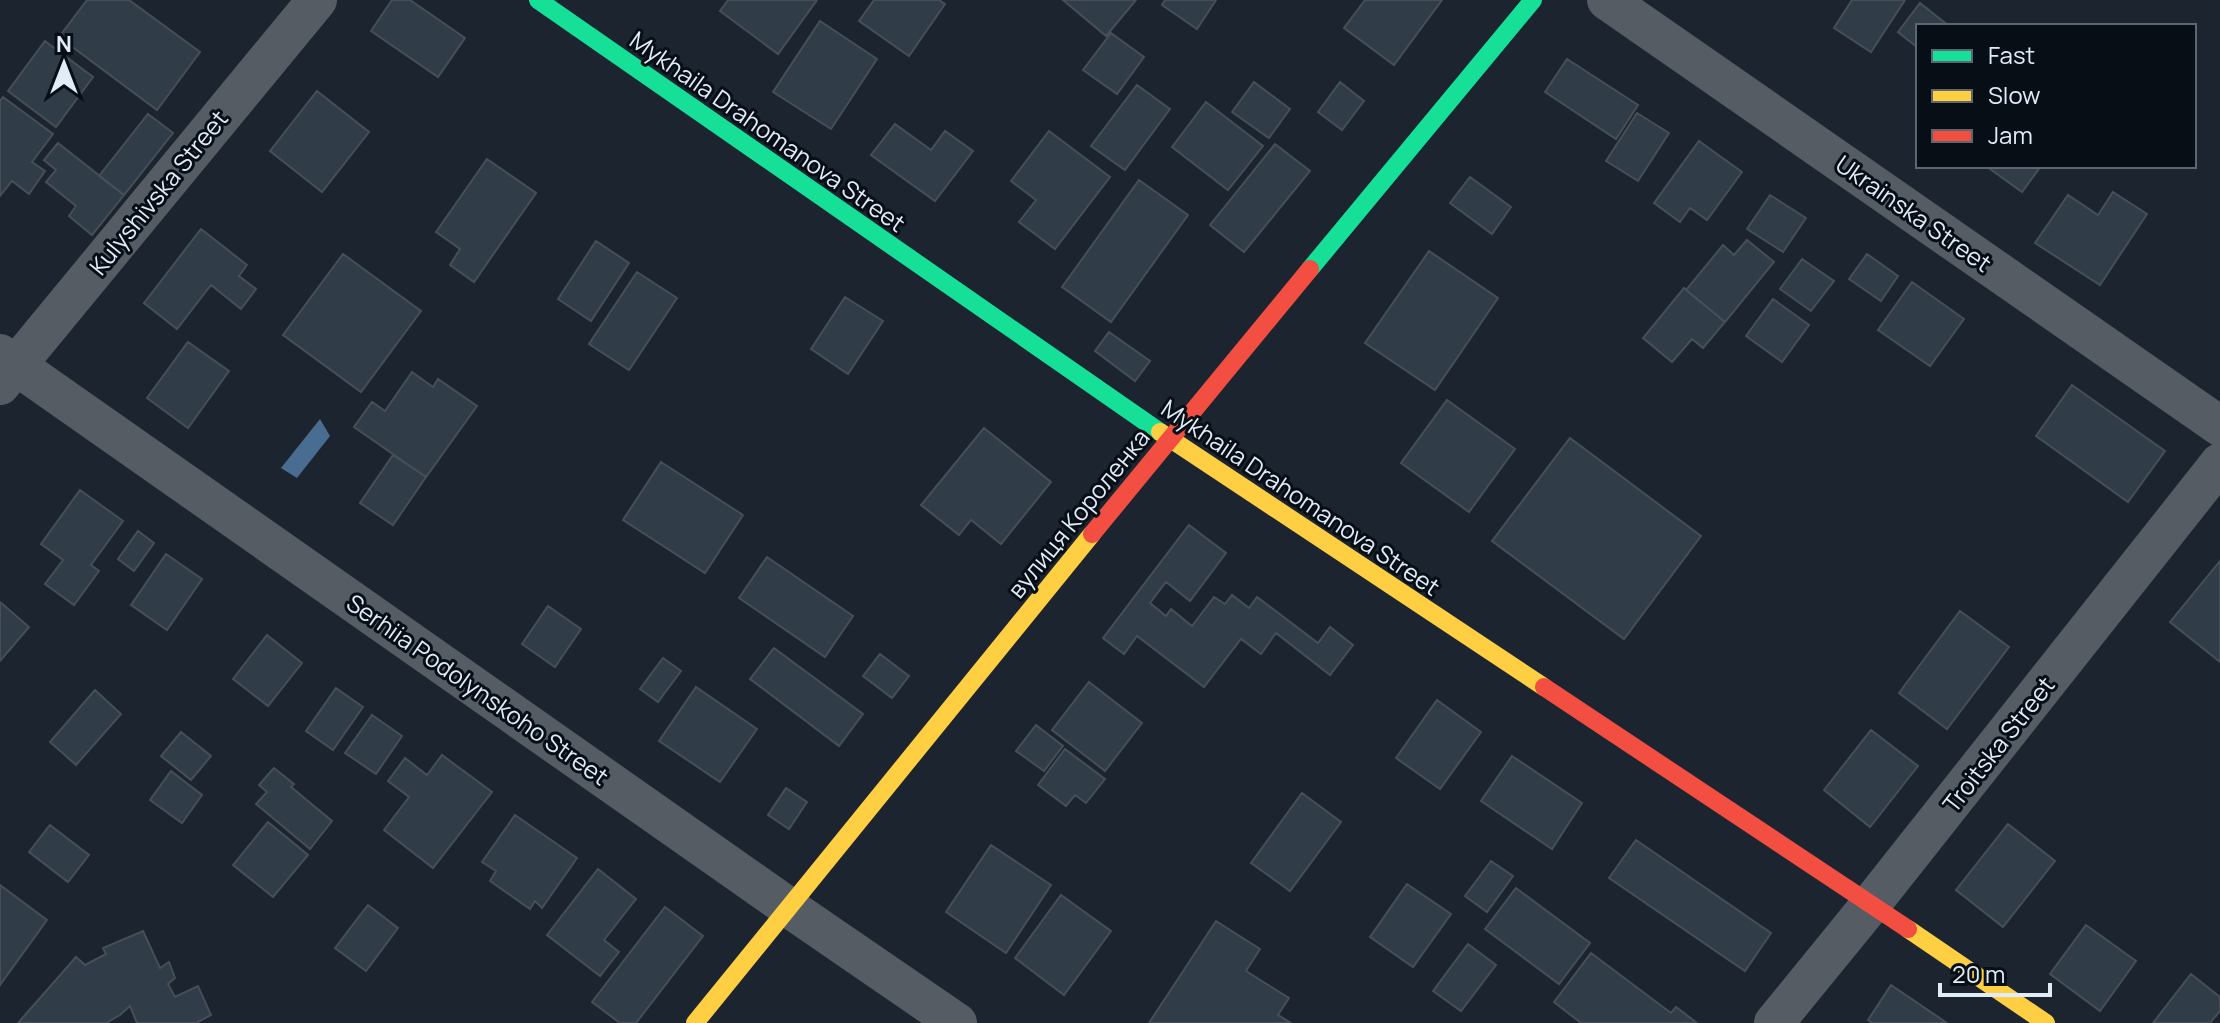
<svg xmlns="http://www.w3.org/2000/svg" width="2220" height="1023" font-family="Manrope,sans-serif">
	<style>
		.water { fill: #496c91 }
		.building { fill: #303c47; stroke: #464e57; stroke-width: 2 }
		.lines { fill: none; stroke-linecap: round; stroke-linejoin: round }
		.street { stroke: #565c63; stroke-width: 40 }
		.fast { stroke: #16e098; stroke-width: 18 }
		.slow { stroke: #ffcf43; stroke-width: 18 }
		.jam { stroke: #f24e42; stroke-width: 18 }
		.labels { text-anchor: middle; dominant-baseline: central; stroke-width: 6; stroke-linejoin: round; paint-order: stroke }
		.street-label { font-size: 24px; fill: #e1ecf9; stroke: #070e16 }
	</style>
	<rect width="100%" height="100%" fill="#1c252f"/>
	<path class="water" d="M320,419l10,17 -33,42 -16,-10z"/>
	<path class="building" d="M87,0h42l71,52 -43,58 -98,-73z
		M392,0h18l55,38 -27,39 -67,-46z
		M728,0h89l-39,54 -58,-43z
		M874,0h65l6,4 -36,52 -50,-35z
		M1063,0h73l-30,36z
		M1165,0h51l-19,29 -35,-24z
		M1365,0h77l-48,65 -50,-37z
		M1852,0h53l-34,52 -37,-24z
		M1920,3l29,23h-31v22l-20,-16z
		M820,21l57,38 -46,70 -58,-37z
		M1111,33l33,24 -27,37 -34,-24z
		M45,41l48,36 -37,50 -48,-36z
		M1567,59l71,46 -22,34 -71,-47z
		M1254,82l36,27 -21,29 -37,-26z
		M1340,82l24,19 -22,29 -24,-18z
		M1137,85l33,24 -45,61 -34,-24z
		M317,91l52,41 -47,60 -52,-41z
		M3,97l50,37 -21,28 13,9 -16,23 -17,-13 -12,15v-95z
		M1206,102l57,44 -35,44 -56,-43z
		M1637,113l32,20 -31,48 -32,-20z
		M148,114l25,19 -49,62 -25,-19z
		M895,124l36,26 14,-19 28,20 -38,50 -64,-46z
		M1049,131l61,46 -55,72 -36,-27 17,-22 -25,-19z
		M1699,141l43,31 -35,48 -17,-12 -10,14 -26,-19z
		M58,143l66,52 -32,40 -23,-19 7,-10 -30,-24 10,-12 -12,-10z
		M1275,144l35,27 -66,81 -34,-27z
		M487,159l49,34 -62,89 -24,-17 10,-16 -24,-17z
		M1986,166h55l-19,26z
		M1470,177l41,30 -19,27 -42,-31z
		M1139,180l49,35 -77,107 -49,-35z
		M2113,192l34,22 -47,71 -65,-42 33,-48 30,20z
		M1770,195l36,23 -23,34 -36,-23z
		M201,229l46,36 -8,11 17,13 -15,20 -30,-24 -34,44 -33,-26z
		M1747,240l27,22 -49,60 -39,-32 37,-45 11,10z
		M596,241l33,22 -38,58 -33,-22z
		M1429,251l69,47 -63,92 -70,-47z
		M343,254l78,57 -60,81 -78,-57z
		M1867,254l31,22 -17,25 -32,-22z
		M1802,259l32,22 -23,30 -31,-22z
		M637,272l40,26 -48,72 -40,-26z
		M1912,282l52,37 -34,47 -52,-36z
		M1684,288l41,34 -22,26 -11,-9 -20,23 -29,-24z
		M845,297l38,24 -35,53 -37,-25z
		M1773,299l36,26 -27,37 -36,-26z
		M1109,332l41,29 -15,20 -40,-30z
		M188,342l41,29 -41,57 -41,-30z
		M412,372l21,15 5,-8 39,27 -51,71 -72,-50 18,-25 13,9z
		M2072,385l93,66 -37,51 -92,-66z
		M1447,400l68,49 -46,63 -68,-49z
		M984,428l67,54 -50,62 -30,-24 -12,15 -38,-30z
		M1570,438l131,98 -77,103 -132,-98z
		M393,455l33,22 -33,48 -33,-22z
		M661,462l82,53 -38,58 -82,-53z
		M80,490l43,31 -32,44 8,6 -25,34 -29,-21 18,-24 -22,-16z
		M1189,525l37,28 -36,48 -24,-19 -16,21 16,13 5,-7 21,17 22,-29 11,7 7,-9 17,13 8,-11 61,46 12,-16 23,18 -23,30 -54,-42 -15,21 -20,-15 -37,48 -67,-51 -13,18 -21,-16z
		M138,531l16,12 -20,28 -16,-12z
		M166,554l36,25 -35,51 -36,-25z
		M767,557l86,59 -28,41 -86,-59z
		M2220,561v101l-50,-40z
		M0,602l29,25 -29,34z
		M548,606l33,23 -26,38 -33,-23z
		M1960,611l49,36 -62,82 -48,-36z
		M267,635l35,28 -34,43 -35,-27z
		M774,648l89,66 -24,32 -89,-67z
		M880,654l29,22 -17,22 -29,-22z
		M663,658l18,13 -23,31 -18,-13z
		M1089,682l53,41 -37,48 -53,-41z
		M696,687l61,42 -37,53 -61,-41z
		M336,688l27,19 -30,43 -27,-19z
		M95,690l26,24 -45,51 -26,-23z
		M1437,700l44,32 -41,57 -44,-31z
		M372,715l30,21 -26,38 -31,-21z
		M1036,725l27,21 -19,25 -28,-20z
		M1871,730l47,36 -48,61 -46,-37z
		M181,732l30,24 -20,24 -30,-24z
		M1065,749l40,30 -19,24 -11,-8 -9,11 -28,-21z
		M442,755l50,37 -59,76 -49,-38 25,-33 -21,-16 17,-23 22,17z
		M1512,756l70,47 -30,46 -71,-48z
		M274,768l20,16 -3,3 41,34 -22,28 -54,-45 11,-12 -8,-7z
		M171,771l31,24 -20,28 -32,-23z
		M786,788l21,14 -18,27 -21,-14z
		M1302,793l39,29 -51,69 -39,-28z
		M515,815l62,43 -35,50 -7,-7 -5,8 -40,-28 6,-10 -14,-9z
		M268,822l40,33 -35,42 -40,-32z
		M2008,824l47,37 -52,66 -47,-37z
		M50,825l39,30 -21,27 -39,-30z
		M1636,840l135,93 -26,38 -136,-93z
		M991,845l60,40 -45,68 -60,-41z
		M1491,861l22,15 -26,36 -22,-16z
		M598,869l38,30 -32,41 15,12 -19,24 -53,-41z
		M1407,884l44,30 -38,53 -43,-30z
		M0,885l47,35 -47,65z
		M1516,888l74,55 -31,41 -74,-55z
		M1061,895l50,36 -47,64 -49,-37z
		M368,905l30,23 -32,43 -31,-23z
		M665,907l38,29 -67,87h-16l-28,-21z
		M1216,921l44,28 -14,22 43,27 -11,17 13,8h-142z
		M2086,925l50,36 -36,50 -50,-37z
		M143,931l17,37 9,-6 6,16 -7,6 7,13 23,-11 13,29 -15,8h-59l-7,-17 -10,9 -14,8h-88l58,-66 9,8 21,-11 -3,-6z
		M1468,944l28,21 -35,46 -28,-20z
		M1591,953l80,60 5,-6 21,16h-116l-27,-21z
		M2191,974l29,23v14l-10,12h-57z
		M1891,985l56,38h-75l-4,-3z"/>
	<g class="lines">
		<path class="street" d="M1607,0l613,426
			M0,354l788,553 169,116
			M0,385l317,-385
			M1774,1023l97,-119 349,-441"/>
		<path class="fast" d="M538,0l622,432
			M1310,269l223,-269"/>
		<path class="slow" d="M1160,432l384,255
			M1908,929l138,94
			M695,1023l397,-489"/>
		<path class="jam" d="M1092,534l218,-265
			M1544,687l364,242"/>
	</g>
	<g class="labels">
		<g class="street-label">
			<text transform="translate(768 131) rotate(35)">Mykhaila Drahomanova Street</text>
			<text transform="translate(158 192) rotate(-51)">Kulyshivska Street</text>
			<text transform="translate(1914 213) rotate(35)">Ukrainska Street</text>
			<text transform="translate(1301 497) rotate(34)">Mykhaila Drahomanova Street</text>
			<text transform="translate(1078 513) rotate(-51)">вулиця Короленка</text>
			<text transform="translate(478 689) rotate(35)">Serhiia Podolynskoho Street</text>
			<text transform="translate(1998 744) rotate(-52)">Troitska Street</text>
		</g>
	</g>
	<rect x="1916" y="24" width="280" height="144" fill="#070e16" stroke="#5e6771" stroke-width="2"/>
	<rect x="1932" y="50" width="40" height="12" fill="#16e098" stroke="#5e6771" stroke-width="2"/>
	<text x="1988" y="64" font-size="24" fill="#e1ecf9">Fast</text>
	<rect x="1932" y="90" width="40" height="12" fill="#ffcf43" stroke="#5e6771" stroke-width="2"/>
	<text x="1988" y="104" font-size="24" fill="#e1ecf9">Slow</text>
	<rect x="1932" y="130" width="40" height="12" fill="#f24e42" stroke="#5e6771" stroke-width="2"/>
	<text x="1988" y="144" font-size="24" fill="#e1ecf9">Jam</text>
	<g transform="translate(64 64)" stroke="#070e16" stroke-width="6" paint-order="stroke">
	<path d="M0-6L14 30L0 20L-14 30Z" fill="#e1ecf9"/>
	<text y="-12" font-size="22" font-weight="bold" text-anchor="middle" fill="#e1ecf9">N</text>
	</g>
	<path d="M1940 983v12h110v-12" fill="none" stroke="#e1ecf9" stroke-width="4"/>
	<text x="1952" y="983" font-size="24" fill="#e1ecf9" stroke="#070e16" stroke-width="6" paint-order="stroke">20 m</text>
</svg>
